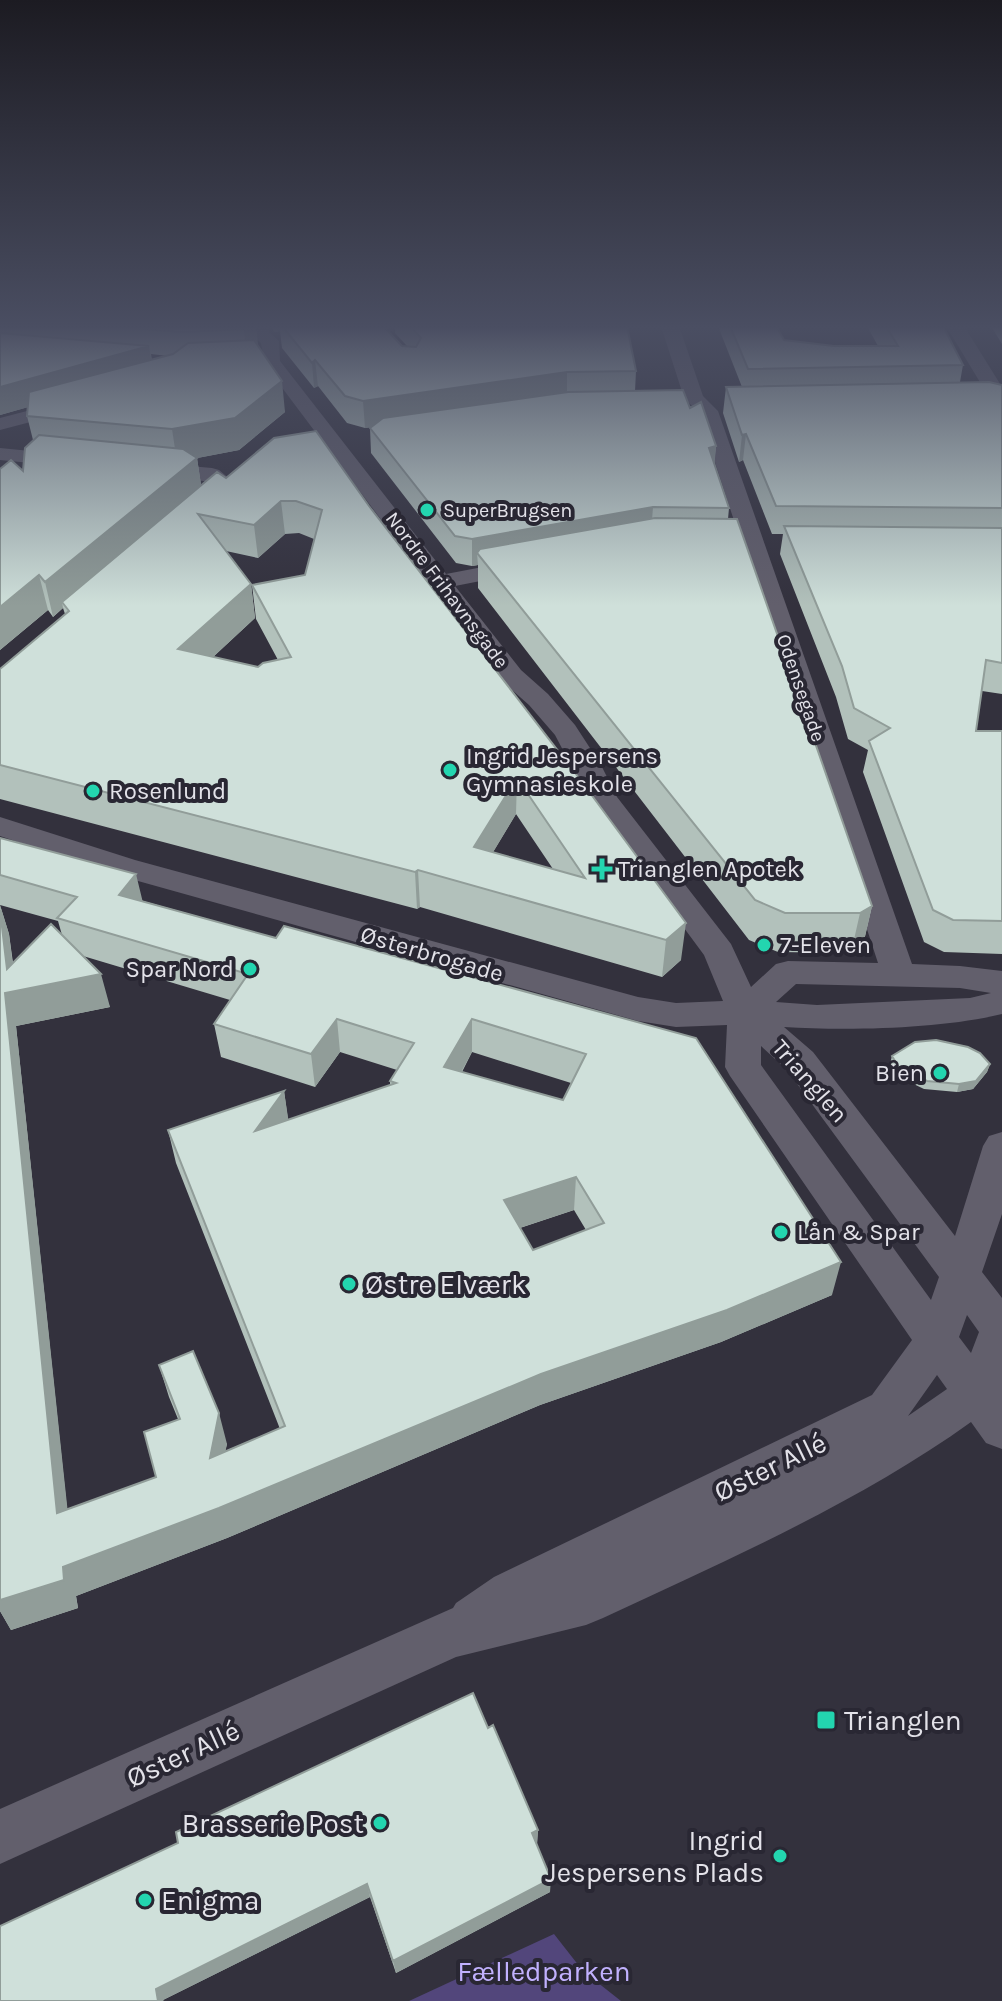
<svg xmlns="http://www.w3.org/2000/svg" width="1002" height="2001" font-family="Karla,sans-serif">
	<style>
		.green { fill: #52467b }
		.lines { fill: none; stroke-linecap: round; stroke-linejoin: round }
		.minor { fill: #625f6c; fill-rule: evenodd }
		.wall { fill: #b2c1bb; fill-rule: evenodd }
		.shaded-wall { fill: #919d99 }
		.building { fill: #cfe0da; stroke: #919d99; stroke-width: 2; fill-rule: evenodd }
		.poi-dot { fill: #23d5af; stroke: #292733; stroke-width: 3 }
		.labels { text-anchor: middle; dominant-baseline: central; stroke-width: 8; stroke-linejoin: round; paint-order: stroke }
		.far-poi-label { font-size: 20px; fill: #e3e2e9; stroke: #292733; text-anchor: start }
		.far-street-label { font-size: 20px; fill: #e3e2e9; stroke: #292733 }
		.poi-label { font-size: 24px; fill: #e3e2e9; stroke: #292733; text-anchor: start }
		.street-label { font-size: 24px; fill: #e3e2e9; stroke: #292733 }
		.near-poi-label { font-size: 28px; fill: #e3e2e9; stroke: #292733; text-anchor: start }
		.near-street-label { font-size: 28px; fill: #e3e2e9; stroke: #292733 }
		.near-park-label { font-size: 28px; fill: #c1b1fe; stroke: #292733 }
	</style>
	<rect width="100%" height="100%" fill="#33313d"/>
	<path class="green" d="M554,1934l29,37 38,30h-212z"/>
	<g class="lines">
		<path class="minor" d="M250,326h18l1,6 10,9 1,20 166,213 78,-15 8,2 4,5 -4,5 -77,15 66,84 27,24 27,31 26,40 16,32 114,147 20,43 25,-23 12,-3 90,2 -179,-550 -15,-15 -23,-72h18l24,70 15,15 194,553 48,2 42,5v43c-61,15 -155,17 -218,13l29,25 142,184 28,-90 6,-10 13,-4v82l-20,58 20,26v151l-16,-6 -15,-21c-111,80 -244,138 -368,196l-17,7 -130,32 -456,207v-55l453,-201 3,-5 38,-26 378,-182 40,-55 -182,-264 -5,-9 2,-42 -51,2 -38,-6 -525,-147 -113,-38v-19l135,43 503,137 38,6 47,-2 -19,-46 -116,-157 -33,-63 -26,-30 -26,-23 -238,-317 -4,-22 -10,-9zM796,984l164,4 31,5 -21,5 -153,7 -41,-3zM761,1046l26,24 152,207 -8,23 -170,-235zM967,1315l12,17 -8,21 -12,-16zM937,1375l10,14 -39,27z
			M356,326h46c-11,9 -63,16 -73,8l3,-4z
			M946,326h18l38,61v21l-10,-6z
			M73,399l10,6 -3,4 -80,21v-12z
			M0,448l71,7 10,6 -10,6 -71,-7z
			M155,463l57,5 7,2 12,10 1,10 -23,22h-16l-3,-5 20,-19v-6l-62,-9 -3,-4z"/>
	</g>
	<path class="wall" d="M0,326h256l1,19 28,67 -46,38 -42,8 4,27 25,-7 90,-47 365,529 -19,17 -242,-70 -3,2 -417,-110v-130l65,-55 -2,-6 -10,9 -5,-7 -48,40 23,-179 10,-31 -6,-24 1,-9 -28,8zM151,354l17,2 -16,4zM299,533l15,6 -9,36 -53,10 4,34 22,41 -20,7 -45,-10 42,-39 -4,-34 -25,-33 32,7 27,-24zM516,814l37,55 -60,-17z
		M270,326h113l19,20h5l-12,-13v-7h232l9,45 -1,20 55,17 26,38 -2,18 15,44 -1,11 144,387 -9,39 -12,8 -73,-1 -29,-12 -271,-352v-23l-6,1 -16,-3 -85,-110 -1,-25 2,-1 -7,1 -18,-5 -29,-37 -4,2 -32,-40 -2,-17 -5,1z
		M718,326h58l8,14 50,6h44l-11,-20h76l20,39 -3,17 42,3v309l-20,-3 -6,40h26v223l-58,-2 -20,-10 -61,-170 5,-22 -20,-11 -12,-42 -56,-143 3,-20h-11l-29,-74 -4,2 -16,-49 3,-26h16z
		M991,326h11v18z
		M0,838l143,63 133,37 420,100 136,257 -111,47 -181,63 -313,133 -151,58 2,12 -67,22 -11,-19v-706l9,29 4,29 49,-28 -4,-14 -58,-16zM83,956l147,44 -16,24 7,33 94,30 25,-35 57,18 -7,11v4l-102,35 -4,-29 -116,39 8,33 104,266 -55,22 2,-7 -68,-79 10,32 9,22 -22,58 -89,32 -51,-483 94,-19zM472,1052l99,31 -8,17 -101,-28zM574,1210l12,20 -53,20 -13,-22z
		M892,1056l98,8 -3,8 -14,17 -16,3 -33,-3 -27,-13 -7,-12z
		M488,1728l50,102 -1,14 13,48 -154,81 -26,-76 -207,103 -163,1z"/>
	<path class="shaded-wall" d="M247,326h9l2,18 -12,10 -2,-25z
		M274,326h6v5l-5,1z
		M149,346l4,26 -153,43v-28z
		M315,360l3,26 -4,2 -2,-25z
		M567,372v26l-202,30 -2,-27z
		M282,381l3,31 -46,38 -62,12 -5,-33z
		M746,434l-3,26 -4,2 3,-27z
		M716,446l-2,25 -5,-23z
		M197,458l5,33 -140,111 1,6 -10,9 -8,-35z
		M281,501l4,33 -27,24 -4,-33z
		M653,507l-2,26 -174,20 1,12 -6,1v-27z
		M39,575l9,35 -48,40v-43z
		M251,584l4,34 -71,66 -6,-35z
		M517,778l-1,36 -42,70v-37z
		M418,870l2,37 -3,2 -2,-37z
		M136,874l8,33 -25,-12z
		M0,905l9,29 7,57 85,-17 9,33 -94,19 55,516 -14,-29 -52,-520 2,-24z
		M872,906l-9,39 -12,8 9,-40z
		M686,923l-5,37 -19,17 4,-37z
		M337,1019l3,33 -25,35 -4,-33z
		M472,1019v33l-26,48 -2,-33z
		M990,1064l-3,8 -14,17 -16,3 2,-8z
		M284,1091l5,33 -34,7z
		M576,1177l-2,33 -70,23v-33z
		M841,1262l-9,33 -111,47 -181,63 -313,133 -151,58 2,12 -67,22 -11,-19v-11l63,-33 478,-193z
		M219,1413l8,31 -9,44 -8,-30z
		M538,1830l-1,14 -5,-11z
		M551,1879l-1,13 -154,81 -3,-12z
		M367,1884l3,13 -207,103 1,1h-6l-2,-12z"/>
	<path class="building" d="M103,326h144l-3,3 -61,3z
		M282,326h101l19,20 14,1 5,-9 -11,-12h217l9,45 -69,1 -204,29 -18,-5 -30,-36 -3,3z
		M730,326h46l8,14 50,6h64l-12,-20h57l20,39 -215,4z
		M0,333l149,13 -149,41z
		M254,340l28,41 -47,37 -63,11 -145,-13 2,-24 144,-38 15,-11z
		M989,382l13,3v123l-226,-2 -30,-72 -4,1 -16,-48z
		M683,390l7,18 11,-6 15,44 -7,2 20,60 -76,-1 -181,32 -17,-3 -85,-108 13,-10 185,-26z
		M316,431l53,75 210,272 107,145 -20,17 -248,-70 -3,2 -415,-107v-96l69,-58 -7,-9 155,-130 9,6 48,-40zM281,501h15l26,9 -17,65 -53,10 39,72 -28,6 -5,4 -80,-18 73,-65 -53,-70 56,11zM517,778l68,100 -111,-31z
		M39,435l144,14 14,9 -152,124 -6,-7 -39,32v-138l11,-9 12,11 2,-23z
		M655,518l82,1 135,387 -12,7h-75l-30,-13 -278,-347 3,-4z
		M784,526l218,2v135l-16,-3 -10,71h26v190l-49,-1 -20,-10 -64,-169 21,-13 -36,-20 -12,-42z
		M0,838l136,36 -17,21 157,43 8,-12 412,112 145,224 -114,48 -186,64 -322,134 -156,59 1,13 -64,20v-690l7,59 44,-45 50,50 -96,19 52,520 99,-36 -12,-45 36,-13 -21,-54 34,-14 26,62 -9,45 75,-32 -117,-296 116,-39 -29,40 141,-48 -6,-2 24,-38 -77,-24 -26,35 -97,-30 34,-50 -191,-56 20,-21 -77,-22zM472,1019l114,35 -23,46 -119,-33zM576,1177l28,46 -71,27 -29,-50z
		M936,1040l32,7 12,6 10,11 -14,17 -17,3 -32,-3 -28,-13 -7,-12 23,-14z
		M473,1693l15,35 5,-3 45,105 -6,3 19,46 -158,82 -26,-77 -211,105 2,12h-158v-75l178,-83 -2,-11z"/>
	<linearGradient id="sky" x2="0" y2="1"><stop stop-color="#1c1b22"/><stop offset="0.54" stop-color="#4a4e62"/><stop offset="1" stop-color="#4a4e62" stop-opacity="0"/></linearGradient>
	<rect width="1002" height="606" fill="url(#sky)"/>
	<g class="poi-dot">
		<circle cx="427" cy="510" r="8"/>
		<circle cx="450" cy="770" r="8"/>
		<circle cx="93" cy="791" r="8"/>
		<path d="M598 857h8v8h8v8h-8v8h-8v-8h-8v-8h8z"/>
		<circle cx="764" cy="945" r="8"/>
		<circle cx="250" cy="969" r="8"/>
		<circle cx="940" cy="1073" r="8"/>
		<circle cx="781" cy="1232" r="8"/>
		<circle cx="349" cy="1284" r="8"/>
		<rect x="816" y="1710" width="20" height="20" rx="4"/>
		<circle cx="380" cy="1823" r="8"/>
		<circle cx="780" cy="1856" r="8"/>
		<circle cx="145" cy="1900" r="8"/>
	</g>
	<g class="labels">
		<g class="far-poi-label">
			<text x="443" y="510">SuperBrugsen</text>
		</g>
		<g class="far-street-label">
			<text transform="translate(447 590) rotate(53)">Nordre Frihavnsgade</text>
			<text transform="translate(801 688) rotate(71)">Odensegade</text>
		</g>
		<g class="poi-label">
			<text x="466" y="756">Ingrid Jespersens<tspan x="466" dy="28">Gymnasieskole</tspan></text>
			<text x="109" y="791">Rosenlund</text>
			<text x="618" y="869">Trianglen Apotek</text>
			<text x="780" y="945">7-Eleven</text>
			<text x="234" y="969" text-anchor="end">Spar Nord</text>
			<text x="924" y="1073" text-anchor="end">Bien</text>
			<text x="797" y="1232">Lån &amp; Spar</text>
		</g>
		<g class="street-label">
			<text transform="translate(432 954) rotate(16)">Østerbrogade</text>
			<text transform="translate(810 1081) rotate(49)">Trianglen</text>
		</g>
		<g class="near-poi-label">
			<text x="365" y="1284">Østre Elværk</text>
			<text x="844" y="1720">Trianglen</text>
			<text x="364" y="1823" text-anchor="end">Brasserie Post</text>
			<text x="764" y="1840" text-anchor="end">Ingrid<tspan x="764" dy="32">Jespersens Plads</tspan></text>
			<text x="161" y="1900">Enigma</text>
		</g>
		<g class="near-street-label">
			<text transform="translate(770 1467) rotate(-26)">Øster Allé</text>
			<text transform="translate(183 1754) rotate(-25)">Øster Allé</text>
		</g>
		<g class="near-park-label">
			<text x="544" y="1971">Fælledparken</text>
		</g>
	</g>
</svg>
